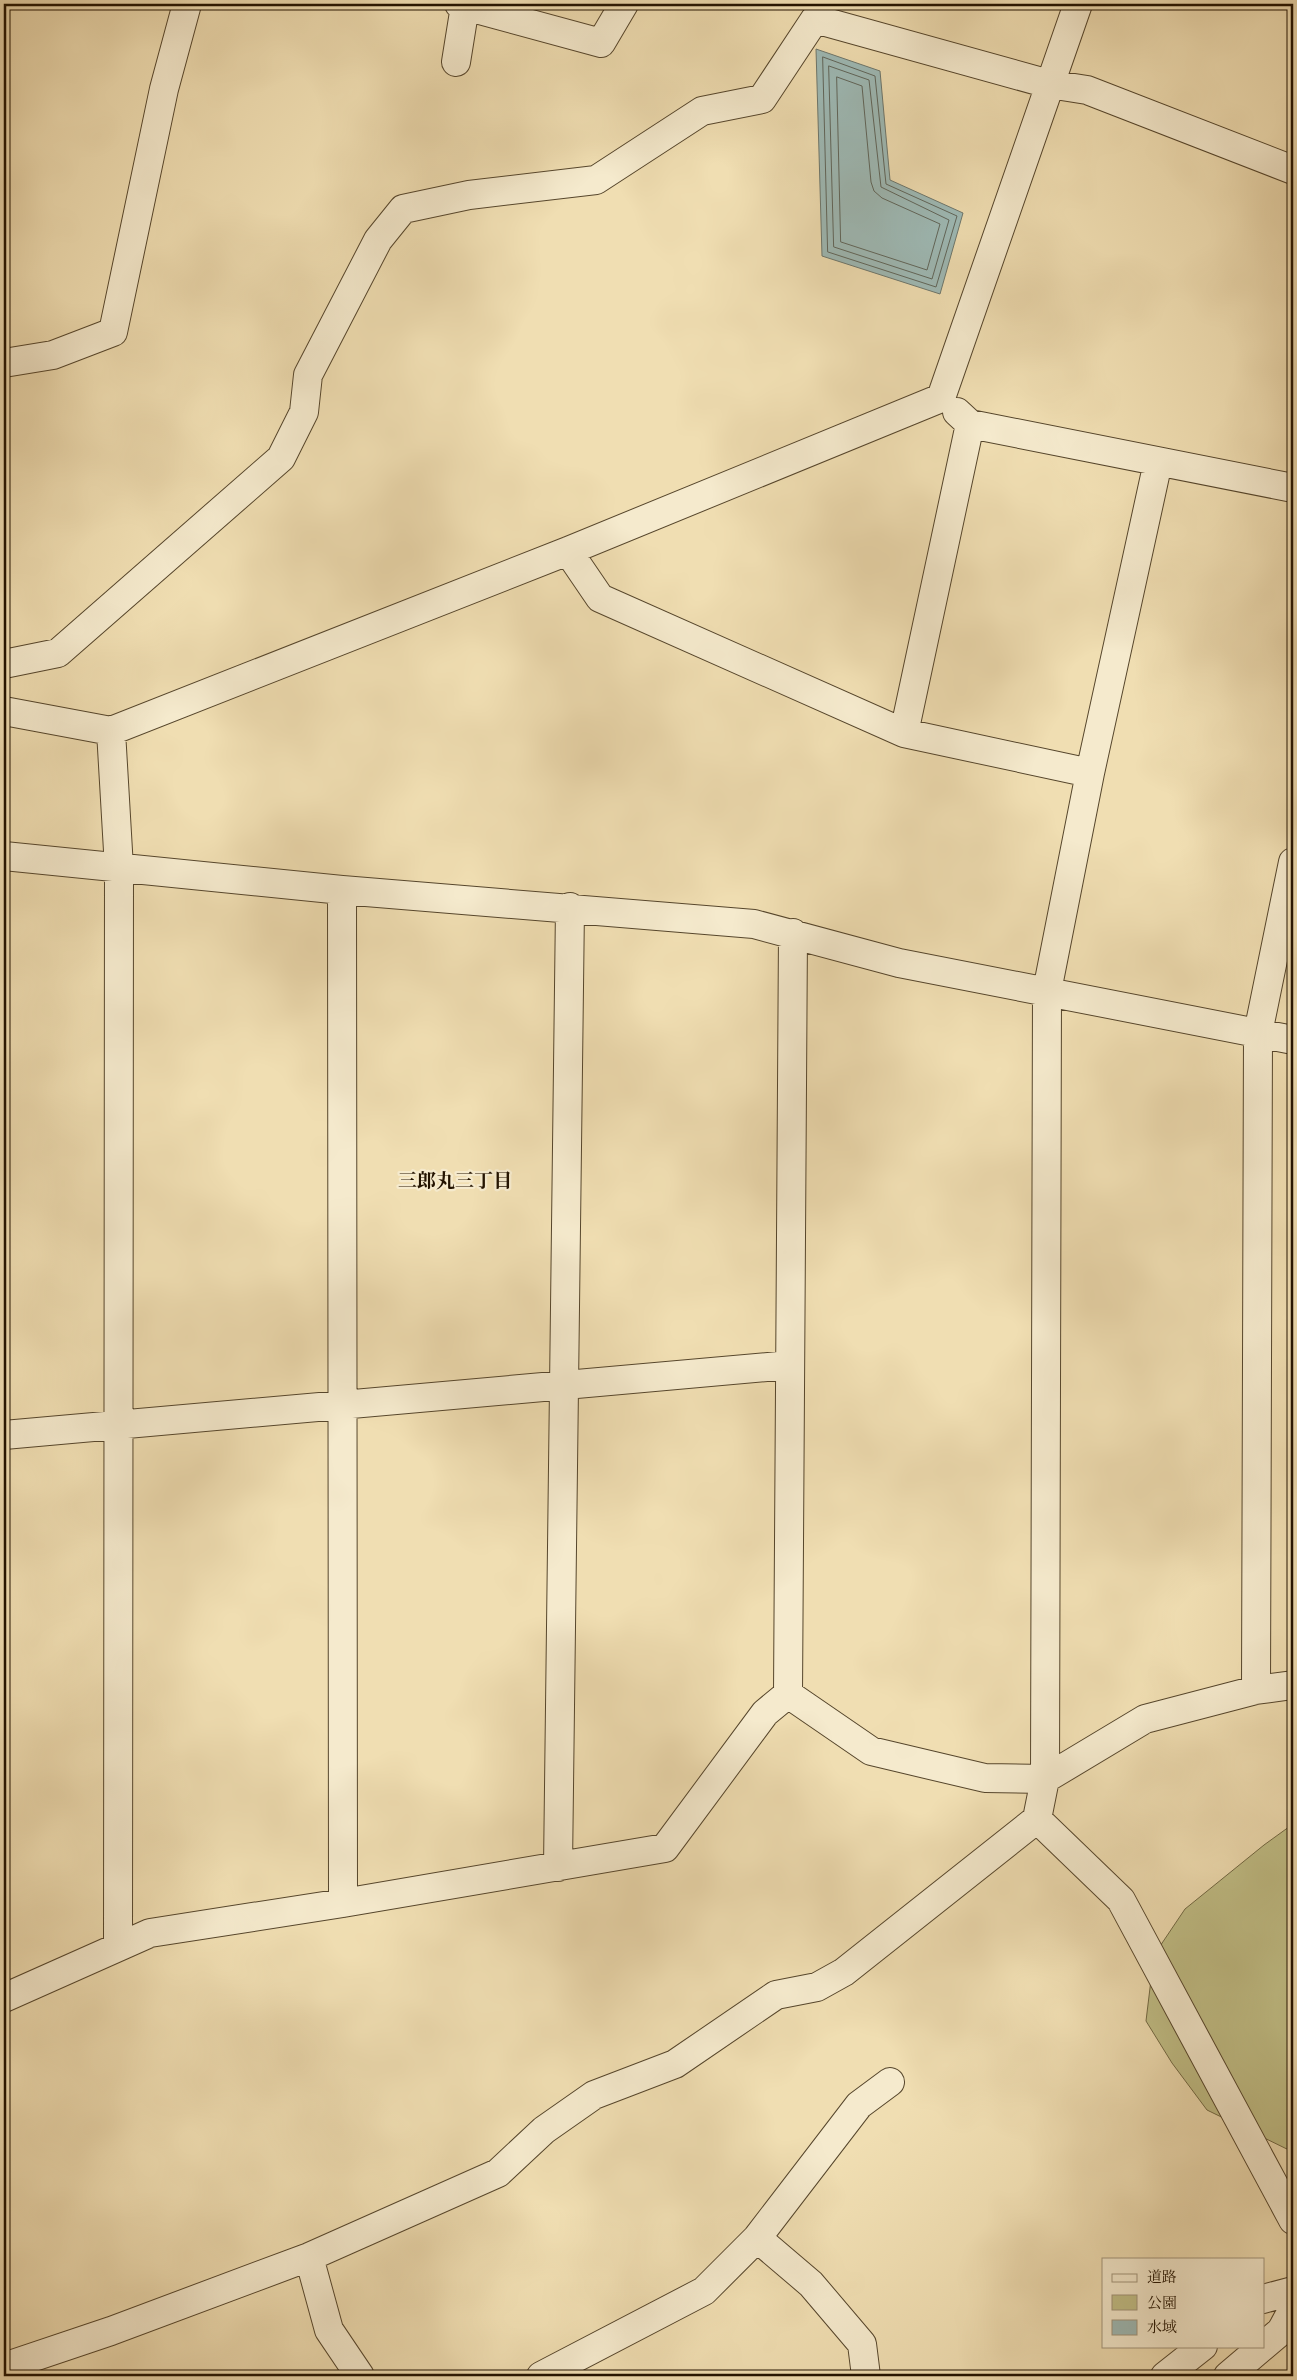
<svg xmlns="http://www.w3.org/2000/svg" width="1297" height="2380" font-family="'Gentium Book Plus','Noto Serif JP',serif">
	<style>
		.green { fill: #c1bf87; stroke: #726944 }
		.water { fill: #9ebab6; stroke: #6d776d }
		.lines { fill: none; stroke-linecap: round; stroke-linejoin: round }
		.shore { stroke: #60665b; stroke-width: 1 }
		.street-casing { stroke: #56462c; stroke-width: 30 }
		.street { stroke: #f5eacd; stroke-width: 28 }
		.labels { text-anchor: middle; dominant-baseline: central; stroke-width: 4.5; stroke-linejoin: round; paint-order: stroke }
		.neighbourhood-label { font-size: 19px; font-weight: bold; fill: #231300; stroke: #f5eacd }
	</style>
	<rect width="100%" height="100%" fill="#f0deb2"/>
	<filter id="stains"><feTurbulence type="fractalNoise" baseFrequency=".004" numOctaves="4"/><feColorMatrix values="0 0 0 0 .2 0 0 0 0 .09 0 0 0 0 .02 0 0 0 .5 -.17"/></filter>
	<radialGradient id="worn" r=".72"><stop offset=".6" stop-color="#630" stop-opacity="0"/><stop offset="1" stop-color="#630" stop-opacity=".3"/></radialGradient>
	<path class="green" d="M1293,1824v328l-86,-42 -35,-47 -26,-42 8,-66 31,-46 79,-64z"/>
	<path class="water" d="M816,49l64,22 10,109 73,33 -23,81 -118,-38z"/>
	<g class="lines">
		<path class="shore" d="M823,57l52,19 11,108 71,32 -21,71 -108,-35z
			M829,66l40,14 12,107 68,33 -17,59 -98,-32z
			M837,77l25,9 9,96 3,9 8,7 58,26 -13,46 -86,-28z"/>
		<g class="street-casing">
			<path id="street" d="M465,4v2l136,37 23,-39
				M456,62l9,-56 -6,-2
				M4,363l49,-8 60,-23 51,-243 23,-85
				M957,412l13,12 323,64
				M970,424l-66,309 186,40
				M1158,462l-68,311 -43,218 -2,788 -8,40 84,81 172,320
				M568,551l32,47 304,135
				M4,664l54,-11 223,-195 23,-46 4,-37 70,-135 25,-31 66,-14 127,-15 106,-69 60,-12 53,-80 234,65 38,6 206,80
				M4,711l107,20 457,-180 373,-153 137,-394
				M111,731l8,137 -1,1078
				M4,856l338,34 412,34 145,39 394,77
				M342,890l1,1013
				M4,1435l786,-70
				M1256,1690l2,-657 35,-171
				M788,1694l5,-761
				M788,1694l83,57 114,27 60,1 100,-60 111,-29 37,-5
				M558,1867l12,-960
				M4,1998l146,-65 193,-30 322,-55 100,-135 23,-19
				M757,2238l54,46 51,60 4,32
				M309,2257l20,73 31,46
				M1263,2299l30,-8
				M4,2367l107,-36 198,-74 189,-84 46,-43 50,-35 81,-31 101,-69 41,-8 27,-15 193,-153
				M541,2376l163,-85 53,-53 102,-133 31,-23
				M1165,2376l38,-30
				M1228,2376l53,-45 12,-22"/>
		</g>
		<use href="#street" class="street"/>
	</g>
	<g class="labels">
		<g class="neighbourhood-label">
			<text x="455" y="1180">三郎丸三丁目</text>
		</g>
	</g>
	<rect width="1297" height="2380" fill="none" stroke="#f0deb2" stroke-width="20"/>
	<rect x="5" y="5" width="1287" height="2370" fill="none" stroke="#231300" stroke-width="2.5"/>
	<rect x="10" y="10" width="1277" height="2360" fill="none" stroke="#231300"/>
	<rect x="1102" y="2258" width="162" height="90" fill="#f5eacd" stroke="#a1947b"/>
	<rect x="1112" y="2274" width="25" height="8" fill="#f5eacd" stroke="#a1947b"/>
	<text x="1147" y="2282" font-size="15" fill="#231300">道路</text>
	<rect x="1112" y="2295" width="25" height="15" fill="#c1bf87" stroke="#a1947b"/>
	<text x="1147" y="2308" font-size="15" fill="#231300">公園</text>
	<rect x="1112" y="2320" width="25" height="15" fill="#9ebab6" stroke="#a1947b"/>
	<text x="1147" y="2332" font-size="15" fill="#231300">水域</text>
	<rect width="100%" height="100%" filter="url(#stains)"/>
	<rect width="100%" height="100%" fill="url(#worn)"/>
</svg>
